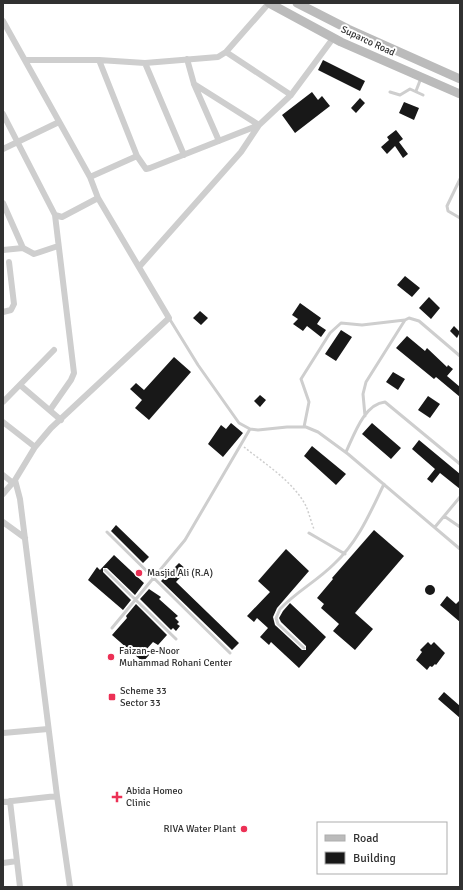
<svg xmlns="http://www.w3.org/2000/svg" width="463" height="890" font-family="Signika,sans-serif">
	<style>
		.building { fill: #181818 }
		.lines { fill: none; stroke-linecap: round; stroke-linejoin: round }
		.path { stroke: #cecece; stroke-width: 1.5; stroke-dasharray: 2 2; stroke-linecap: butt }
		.lane { stroke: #cecece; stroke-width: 3 }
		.street { stroke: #cecece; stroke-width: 6 }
		.secondary { stroke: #bbb; stroke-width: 9 }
		.poi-dot { fill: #ec3055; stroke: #fff; stroke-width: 1.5 }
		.labels { text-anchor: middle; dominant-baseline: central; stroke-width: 4; stroke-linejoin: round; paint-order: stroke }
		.street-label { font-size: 10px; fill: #313131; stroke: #fff }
		.poi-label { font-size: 10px; fill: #313131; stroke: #fff; text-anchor: start }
	</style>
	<rect width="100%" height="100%" fill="#fff"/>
	<path class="building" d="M323,60l42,21 -5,10 -42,-21z
		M312,92l6,8 4,-4 8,10 -35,27 -13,-18z
		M360,98l5,5 -9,10 -5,-5z
		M404,102l15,6 -5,12 -15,-7z
		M396,130l7,9 -4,3 9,12 -5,4 -8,-12 -8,8 -6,-7 8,-7 -2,-3z
		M405,276l15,12 -8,9 -15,-12z
		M429,297l11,11 -9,11 -12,-11z
		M300,303l21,15 -4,6 9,6 -5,7 -14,-11 -4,5 -10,-7 5,-5 -6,-4z
		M200,311l8,7 -7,7 -8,-7z
		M454,326l6,6 -3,6 -7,-7z
		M341,330l11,7 -16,24 -11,-7z
		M407,336l18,15 2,-3 20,19 1,-2 5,4 -6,7 13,11v10l-24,-20 -2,2 -38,-31z
		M174,357l17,15 -42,48 -14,-12 7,-8 -12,-11 6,-6 8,7z
		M393,372l12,7 -7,11 -12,-8z
		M260,395l6,5 -6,7 -6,-6z
		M428,396l12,8 -10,14 -12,-8z
		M231,423l12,10 -20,24 -15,-13 13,-19 5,4z
		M372,423l29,25 -10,11 -29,-25z
		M419,440l41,34v15l-20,-16 -8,10 -5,-4 8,-10 -23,-20z
		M312,446l34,28 -10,11 -32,-29z
		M116,525l33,32 -6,6 -32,-32z
		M374,530l30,26 -49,57 18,16 -18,21 -22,-19 6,-7 -18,-16 3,-4 -7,-6 16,-19 -1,-1z
		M286,549l23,22 -32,37 -4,9 2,8 27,25h4v-4l-25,-24 -2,-4 4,-7 7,-8 36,34 -27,31 -28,-26 -2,3 -9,-8 8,-9 -11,-10 -3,4 -7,-6 23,-24 -12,-11z
		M114,555l30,28 -9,12 -28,-27h-4v4l28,28 -8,10 -35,-30 9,-13 3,3z
		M179,563l8,7 -11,12 63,61 -7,7 -71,-69z
		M425 590a5 5 0 1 1 10 0a5 5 0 1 1-10 0Z
		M149,589l12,8 -2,2 19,17 -3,2 4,4 -2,2 3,2 -4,5 -3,-3 -2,2 -31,-31z
		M447,596l9,8 4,-4v22l-20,-17z
		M136,604l31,31 -9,10 -5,-3 -8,9 4,4 -6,7 -31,-27 15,-17 -1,-2z
		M428,642l3,3 3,-3 11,11 -9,12 -1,-1 -3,3 -2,-1 -3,4 -11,-10 6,-8 -2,-2z
		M444,692l16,14v12l-22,-19z"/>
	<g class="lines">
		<path class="path" d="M244,447c21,17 49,34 62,59 3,7 5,16 8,23"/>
		<path class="lane" d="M416,91l5,-13
			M390,92l10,3 10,-6 13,6
			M460,179l-13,27 1,5 12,7
			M169,318l29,47 41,58 11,6 8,1 29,-3h19l12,5 30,22 112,95
			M365,416l-2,-22 3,-12 39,-62 4,-2 10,3 41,35
			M304,427l5,-25 -8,-23 29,-46 11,-10 21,2 43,-5
			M346,452c8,-17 18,-48 39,-50l75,62
			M444,516l16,11
			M435,527l25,-30
			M107,532l123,121
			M309,533l36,21
			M105,570l71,69
			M112,628l73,-88 65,-111
			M304,648l-26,-24 -2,-6 4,-9c16,-17 37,-28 54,-45 24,-22 36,-51 50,-80"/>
		<path class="street" d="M3,21l87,156 8,21 71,120 -118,110 -16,19 -20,33 5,19 37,297
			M226,52l65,43
			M187,59l7,25 25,57
			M25,60h74l46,3 73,-6 8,-5 43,-49
			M145,63l39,92
			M3,114l52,101 19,158 -3,7 -21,30
			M3,149l56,-27
			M137,156l9,13 4,-1 109,-43 32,-30 43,-58
			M90,177l47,-21 -38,-96
			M3,203l20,45 11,6 24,-8
			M55,215l7,2 36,-19
			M3,250l20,-2
			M139,267l102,-115 18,-27 -65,-41
			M3,312l8,-2 3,-6 -5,-42
			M20,385l41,35
			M3,402l51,-52
			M3,422l32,25
			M3,475l10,8
			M3,494l12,-14
			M3,522l22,16
			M3,733l45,-4
			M10,801l10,86
			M3,802l54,-6 13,91
			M3,863l14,-2"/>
		<path class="secondary" d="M269,3l72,39 119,52
			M297,3l51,26 112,50"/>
	</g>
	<g class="poi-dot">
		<circle cx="139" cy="573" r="4"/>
		<circle cx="111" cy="657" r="4"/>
		<rect x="108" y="693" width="8" height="8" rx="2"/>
		<path d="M115 791h4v4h4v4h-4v4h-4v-4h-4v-4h4z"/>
		<circle cx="244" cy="829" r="4"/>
	</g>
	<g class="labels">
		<g class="street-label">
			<text transform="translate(368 41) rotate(25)">Suparco Road</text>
		</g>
		<g class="poi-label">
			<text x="147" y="573">Masjid Ali (R.A)</text>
			<text x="119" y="651">Faizan-e-Noor<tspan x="119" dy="12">Muhammad Rohani Center</tspan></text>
			<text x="120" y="691">Scheme 33<tspan x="120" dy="12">Sector 33</tspan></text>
			<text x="126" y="791">Abida Homeo<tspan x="126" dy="12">Clinic</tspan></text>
			<text x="236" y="829" text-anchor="end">RIVA Water Plant</text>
		</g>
	</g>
	<rect width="463" height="890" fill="none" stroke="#313131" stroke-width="8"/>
	<rect x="317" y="822" width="130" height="52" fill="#ffffff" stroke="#adadad"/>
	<rect x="325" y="835" width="20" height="6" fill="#bbbbbb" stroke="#adadad"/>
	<text x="353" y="842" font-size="12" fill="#313131">Road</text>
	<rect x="325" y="852" width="20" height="12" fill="#181818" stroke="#adadad"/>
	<text x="353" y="862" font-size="12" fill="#313131">Building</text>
</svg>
